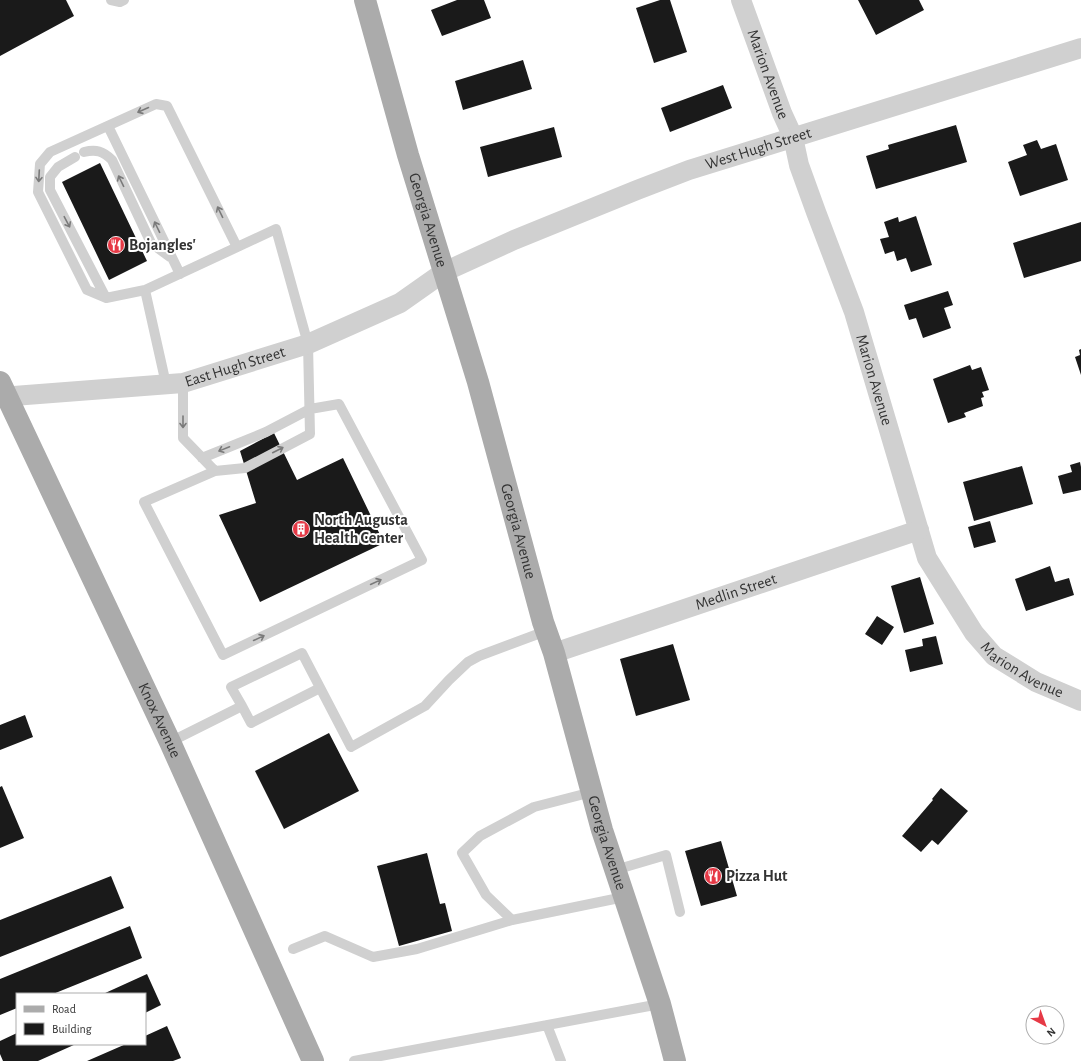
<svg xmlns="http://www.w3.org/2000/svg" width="1081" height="1061" font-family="'Alegreya Sans',sans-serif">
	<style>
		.building { fill: #1a1a1a }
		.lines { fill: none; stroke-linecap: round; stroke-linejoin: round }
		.service { stroke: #d0d0d0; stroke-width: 10 }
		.minor { stroke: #d0d0d0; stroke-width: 20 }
		.primary { stroke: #ababab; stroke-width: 22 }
		.oneway { stroke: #7a7a7a }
		.labels { text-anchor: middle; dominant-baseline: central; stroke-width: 4; stroke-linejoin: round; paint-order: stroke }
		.street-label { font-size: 16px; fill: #333; stroke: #fff }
		.poi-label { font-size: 16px; font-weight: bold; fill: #333; stroke: #fff; text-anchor: start }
	</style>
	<rect width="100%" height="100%" fill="#fff"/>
	<path class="building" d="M0,0h66l8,16 -74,40z
		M457,0h27l7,18 -49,18 -11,-26z
		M660,0h10l17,52 -33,11 -18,-55z
		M858,0h61l5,10 -48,25z
		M523,60l9,29 -69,21 -8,-29z
		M723,85l9,23 -62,24 -9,-24z
		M956,125l11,37 -91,27 -10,-33 23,-7 -1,-4z
		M554,127l8,30 -74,20 -8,-30z
		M1037,140l4,9 15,-5 12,36 -48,16 -12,-34 19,-7 -4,-10z
		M100,163l47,98 -38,19 -47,-98z
		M916,216l16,49 -21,7 -5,-14 -9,3 -3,-10 -9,3 -5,-15 9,-2 -5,-15 14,-5 1,5z
		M1081,222v39l-57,17 -11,-35z
		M948,291l5,14 -9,3 7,20 -28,10 -7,-20 -7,2 -5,-15z
		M1081,349v26l-6,-18 5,-2 -1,-5z
		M970,365l2,5 9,-3 8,23 -7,2 2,5 -3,1 2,8 -19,7 2,4 -18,6 -15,-44z
		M274,433l23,47 46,-22 41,85 -124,59 -41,-87 37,-12 -16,-52z
		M1080,462l1,5v23l-18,4 -5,-18 14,-4 -2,-7z
		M1022,466l11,38 -59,17 -11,-39z
		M990,521l6,21 -22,6 -6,-21z
		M1050,566l5,16 14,-4 5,17 -48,16 -11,-32z
		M920,577l14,47 -30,9 -13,-47z
		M877,616l17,11 -12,18 -17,-11z
		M936,636l7,28 -33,8 -5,-22 18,-4 -1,-7z
		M673,644l17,56 -54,16 -16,-57z
		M25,715l8,22 -33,13v-25z
		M329,733l30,58 -75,38 -29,-58z
		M2,786l22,52 -24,10v-61z
		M941,788l27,23 -30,34 -6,-5 -11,12 -19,-16 31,-36 -1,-1z
		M721,841l16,55 -36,10 -16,-55z
		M427,853l13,51 5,-1 7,28 -53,15 -22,-80z
		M111,876l13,32 -124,49v-37z
		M130,926l12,32 -89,36h-36v14l-17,7v-36z
		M147,974l14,31 -16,8v-19h-42z
		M167,1026l14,32 -8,3h-86l39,-17h19v-8z
		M17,1033v11h59l-38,17h-35l-3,-7v-13z"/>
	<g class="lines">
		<path class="service" d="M111,0l9,2 4,-2
			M108,126l72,148
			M84,152c12,-3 19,-1 28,8l39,83 19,14
			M75,157l-17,10 -8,10v13l56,108
			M145,290l-39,8 -19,-8 -49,-98 2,-28 10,-12 106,-48 11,2 70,141
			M166,384l-21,-94 131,-61 32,115 2,90 -65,34 -30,3 -32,-33v-55
			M202,458l64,-26 44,-23 29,-5 83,156 -199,95 -79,-153 71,-31
			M242,706l9,17 69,-35
			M170,742l72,-36 -11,-19 71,-34 49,94 74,-41 24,-26 19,-18 11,-6 67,-25
			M592,792l-58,15 -54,29 -18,17 24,42 26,25 112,-23
			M615,870l51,-15 14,57
			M293,949l32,-13 48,21 44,-8 95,-29
			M547,1025l14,36
			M354,1061l306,-57"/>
		<g class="minor">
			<path id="s1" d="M741,0l41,113 11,24 6,28 17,47 38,100 73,246 47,75 20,23 42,26 45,19"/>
			<path id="s2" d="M0,397l183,-14 125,-39 92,-41 44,-31 70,-32 123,-50 52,-20 392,-122"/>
			<path id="s3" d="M554,653l365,-123"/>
		</g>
		<g class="primary">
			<path id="s4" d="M365,0l43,155 70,227 65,240 11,31 48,177 58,174 15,57"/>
			<path id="s5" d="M0,382l170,360 143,319"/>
		</g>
	</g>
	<defs><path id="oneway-shaft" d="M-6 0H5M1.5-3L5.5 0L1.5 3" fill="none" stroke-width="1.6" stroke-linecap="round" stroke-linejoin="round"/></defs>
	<g class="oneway">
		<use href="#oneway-shaft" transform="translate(143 110) rotate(156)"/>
		<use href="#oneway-shaft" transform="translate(39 176) rotate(93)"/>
		<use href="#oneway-shaft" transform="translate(121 181) rotate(-116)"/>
		<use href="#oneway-shaft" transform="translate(220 212) rotate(-116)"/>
		<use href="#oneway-shaft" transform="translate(67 222) rotate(62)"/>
		<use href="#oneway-shaft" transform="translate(157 227) rotate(-116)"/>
		<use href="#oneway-shaft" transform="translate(183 422) rotate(90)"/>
		<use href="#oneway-shaft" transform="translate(224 449) rotate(158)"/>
		<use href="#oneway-shaft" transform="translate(278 450) rotate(-27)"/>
		<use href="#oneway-shaft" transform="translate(376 582) rotate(-25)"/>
		<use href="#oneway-shaft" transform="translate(259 638) rotate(-25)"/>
	</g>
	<defs>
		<g id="restaurant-disc" transform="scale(0.9)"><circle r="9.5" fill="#e63946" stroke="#fff"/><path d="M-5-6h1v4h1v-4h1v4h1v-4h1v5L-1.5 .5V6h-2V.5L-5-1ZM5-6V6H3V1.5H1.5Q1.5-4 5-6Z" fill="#fff"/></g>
		<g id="building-disc" transform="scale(0.9)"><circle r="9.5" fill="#e63946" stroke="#fff"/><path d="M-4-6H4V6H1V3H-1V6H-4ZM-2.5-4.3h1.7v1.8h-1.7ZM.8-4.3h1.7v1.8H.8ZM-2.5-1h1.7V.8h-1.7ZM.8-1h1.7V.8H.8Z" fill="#fff"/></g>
	</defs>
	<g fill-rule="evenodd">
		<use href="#restaurant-disc" x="116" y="245"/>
		<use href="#building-disc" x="301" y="529"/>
		<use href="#restaurant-disc" x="713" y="876"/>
	</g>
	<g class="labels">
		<g class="street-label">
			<text stroke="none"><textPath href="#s1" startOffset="79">Marion Avenue</textPath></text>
			<text stroke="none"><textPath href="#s2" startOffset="807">West Hugh Street</textPath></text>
			<text stroke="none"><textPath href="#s4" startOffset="229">Georgia Avenue</textPath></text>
			<text stroke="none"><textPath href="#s2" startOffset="238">East Hugh Street</textPath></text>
			<text stroke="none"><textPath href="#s1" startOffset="403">Marion Avenue</textPath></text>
			<text stroke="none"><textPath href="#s4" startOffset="553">Georgia Avenue</textPath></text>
			<text stroke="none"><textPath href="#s3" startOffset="192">Medlin Street</textPath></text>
			<text stroke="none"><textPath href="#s1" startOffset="739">Marion Avenue</textPath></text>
			<text stroke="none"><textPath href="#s5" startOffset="374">Knox Avenue</textPath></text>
			<text stroke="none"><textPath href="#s4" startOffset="877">Georgia Avenue</textPath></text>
		</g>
		<g class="poi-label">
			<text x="129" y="245">Bojangles'</text>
			<text x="314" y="520">North Augusta<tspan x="314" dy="18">Health Center</tspan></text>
			<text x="726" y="876">Pizza Hut</text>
		</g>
	</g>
	<rect x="16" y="993" width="130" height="52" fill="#ffffff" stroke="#adadad"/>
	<rect x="24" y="1006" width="20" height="6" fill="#ababab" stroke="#adadad"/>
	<text x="52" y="1013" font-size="12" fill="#333333">Road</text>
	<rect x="24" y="1023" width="20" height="12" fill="#1a1a1a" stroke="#adadad"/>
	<text x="52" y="1033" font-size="12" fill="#333333">Building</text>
	<g transform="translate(1045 1025) rotate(139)"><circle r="19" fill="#ffffff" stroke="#adadad"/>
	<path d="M0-3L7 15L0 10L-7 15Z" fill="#e63946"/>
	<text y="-6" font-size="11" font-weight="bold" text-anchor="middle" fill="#333333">N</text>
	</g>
</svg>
